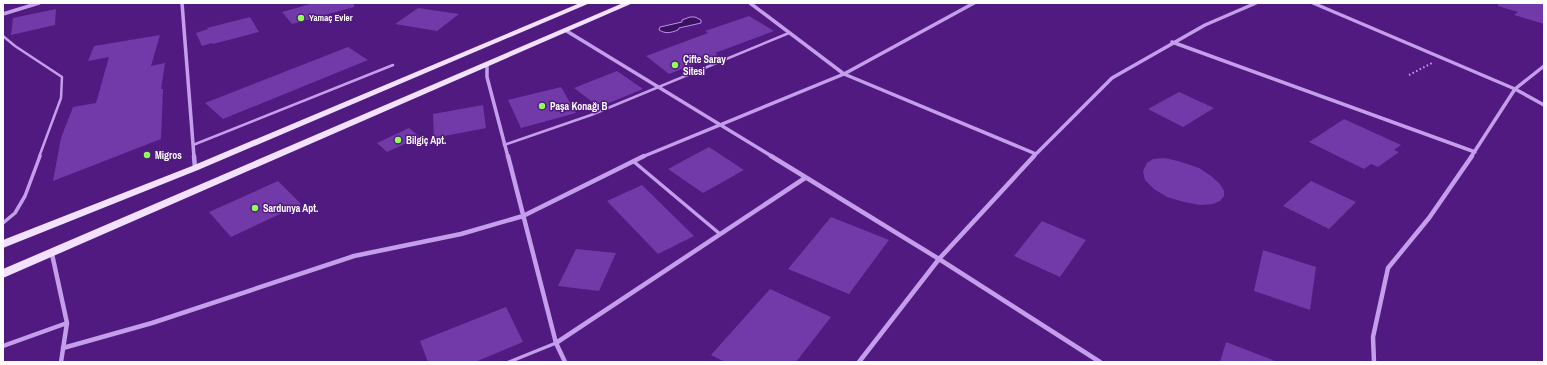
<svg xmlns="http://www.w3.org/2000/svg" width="1547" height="365" font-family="'Archivo Narrow',sans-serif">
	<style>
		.water { fill: #3a115f; stroke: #be90ed }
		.building { fill: #713aa8 }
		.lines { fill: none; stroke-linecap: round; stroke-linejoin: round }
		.path { stroke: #c49eeb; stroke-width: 2; stroke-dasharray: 1.5 2.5; stroke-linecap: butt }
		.service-far1 { stroke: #c49eeb; stroke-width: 2.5 }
		.service { stroke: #c49eeb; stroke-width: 3.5 }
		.minor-far1 { stroke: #c49eeb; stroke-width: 3.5 }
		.minor { stroke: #c49eeb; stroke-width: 4.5 }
		.primary { fill: #f2e2ff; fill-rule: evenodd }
		.poi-dot { fill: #90fd59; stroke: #501a81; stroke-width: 1.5 }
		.labels { text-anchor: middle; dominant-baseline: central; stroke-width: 3; stroke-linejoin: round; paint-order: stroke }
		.far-poi-label { font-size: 9px; font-weight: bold; fill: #fff; stroke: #501a81; text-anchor: start }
		.poi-label { font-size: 10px; font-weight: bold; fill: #fff; stroke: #501a81; text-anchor: start }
	</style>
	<rect width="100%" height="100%" fill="#501a81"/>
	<path class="water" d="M690,17h5l6,3v3l-22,5 -1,2c-8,3 -12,4 -19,0l1,-3 22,-5v-2z"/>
	<path class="building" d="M314,3h40v4l-62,17 -10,-12z
		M1498,3h46v21l-30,-9 4,-3 -20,-6z
		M418,8l41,6 -22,17 -42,-7z
		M56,9l-1,16 -44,10 2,-17z
		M749,16l25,15 -59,22 3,2 -49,19 -23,-18 62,-23 -3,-2z
		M250,17l9,15 -46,12 -1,-1 -10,3 -6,-13 12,-4 -1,-1z
		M160,35l-9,31 14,-3 -4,26h2l-2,50 -108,42 8,-43 12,-31 23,-4 13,-46 -21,4 6,-15z
		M348,47l20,13 -145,59 -18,-16z
		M617,71l26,18 -44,18 -25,-19z
		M561,87l15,26 -55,15 -13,-28z
		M1179,92l35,16 -31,19 -35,-18z
		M483,105l3,23 -52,10 -1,-24z
		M1344,119l57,26 -7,5 5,2 -21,15 -7,-3 -7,5 -55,-27z
		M409,128l11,9 -33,15 -10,-9z
		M709,147l35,23 -41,23 -35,-24z
		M1164,158l14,3 21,7 12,8 9,8 4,7v5l-4,5 -7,3 -13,1 -16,-3 -17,-5 -13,-8 -9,-9 -2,-9 4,-8 6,-4z
		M278,181l23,23 -70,33 -22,-25z
		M1311,181l45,21 -27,27 -46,-23z
		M642,185l52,51 -36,18 -51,-53z
		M831,217l58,23 -40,54 -61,-25z
		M1042,221l44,19 -26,37 -46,-21z
		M576,249l40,4 -17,38 -41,-5z
		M1263,250l53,17 -6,43 -56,-19z
		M770,289l61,28 -35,45h-71l-14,-7z
		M506,307l17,35 -48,20h-47l-8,-21z
		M1226,342l49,19v1h-55z"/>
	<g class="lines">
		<path class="path" d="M1409,75l23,-12"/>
		<path class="service-far1" d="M3,36l12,10 47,31 -1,21 -22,59
			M193,145l200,-80
			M504,145l87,-30 198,-82"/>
		<path class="service" d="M633,161l87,73
			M3,223l12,-10 10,-17 15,-40
			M509,362l47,-19"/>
		<path class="minor-far1" d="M182,3l12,154
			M750,3l94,71 192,80
			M1313,3l202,86 29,16
			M3,14l36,-11
			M565,30l208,127
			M1172,42l303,110
			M487,66v11l21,80
			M642,157l202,-83 130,-71
			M1033,157l79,-79 93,-53 51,-22
			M1471,157l44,-68 29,-23"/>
		<path class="minor" d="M194,156l1,12
			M508,156l48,187 9,19
			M771,156l168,103 161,103
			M52,254l15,69 -6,39
			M556,343l249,-165
			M3,346l64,-23
			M63,348l89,-25 202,-67 107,-22 62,-18 121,-60
			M859,362l80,-103 95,-103
			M1374,362l-1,-25 15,-69 41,-50 43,-62"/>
		<path class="primary" d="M580,3h10l-392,167 -195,78v-8l189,-74z
			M623,3h10l-630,275v-9z"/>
	</g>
	<g class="poi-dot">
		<circle cx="301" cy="18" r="4"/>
		<circle cx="675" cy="65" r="4"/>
		<circle cx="542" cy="106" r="4"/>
		<circle cx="398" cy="140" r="4"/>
		<circle cx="147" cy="155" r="4"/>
		<circle cx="255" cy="208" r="4"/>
	</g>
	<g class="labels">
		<g class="far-poi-label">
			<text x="309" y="18">Yamaç Evler</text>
		</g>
		<g class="poi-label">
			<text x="683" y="59">Çifte Saray<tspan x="683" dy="12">Sitesi</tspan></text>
			<text x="550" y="106">Paşa Konağı B</text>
			<text x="406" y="140">Bilgiç Apt.</text>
			<text x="155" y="155">Migros</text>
			<text x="263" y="208">Sardunya Apt.</text>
		</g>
	</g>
	<rect width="1547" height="365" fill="none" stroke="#ffffff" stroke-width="8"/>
</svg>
